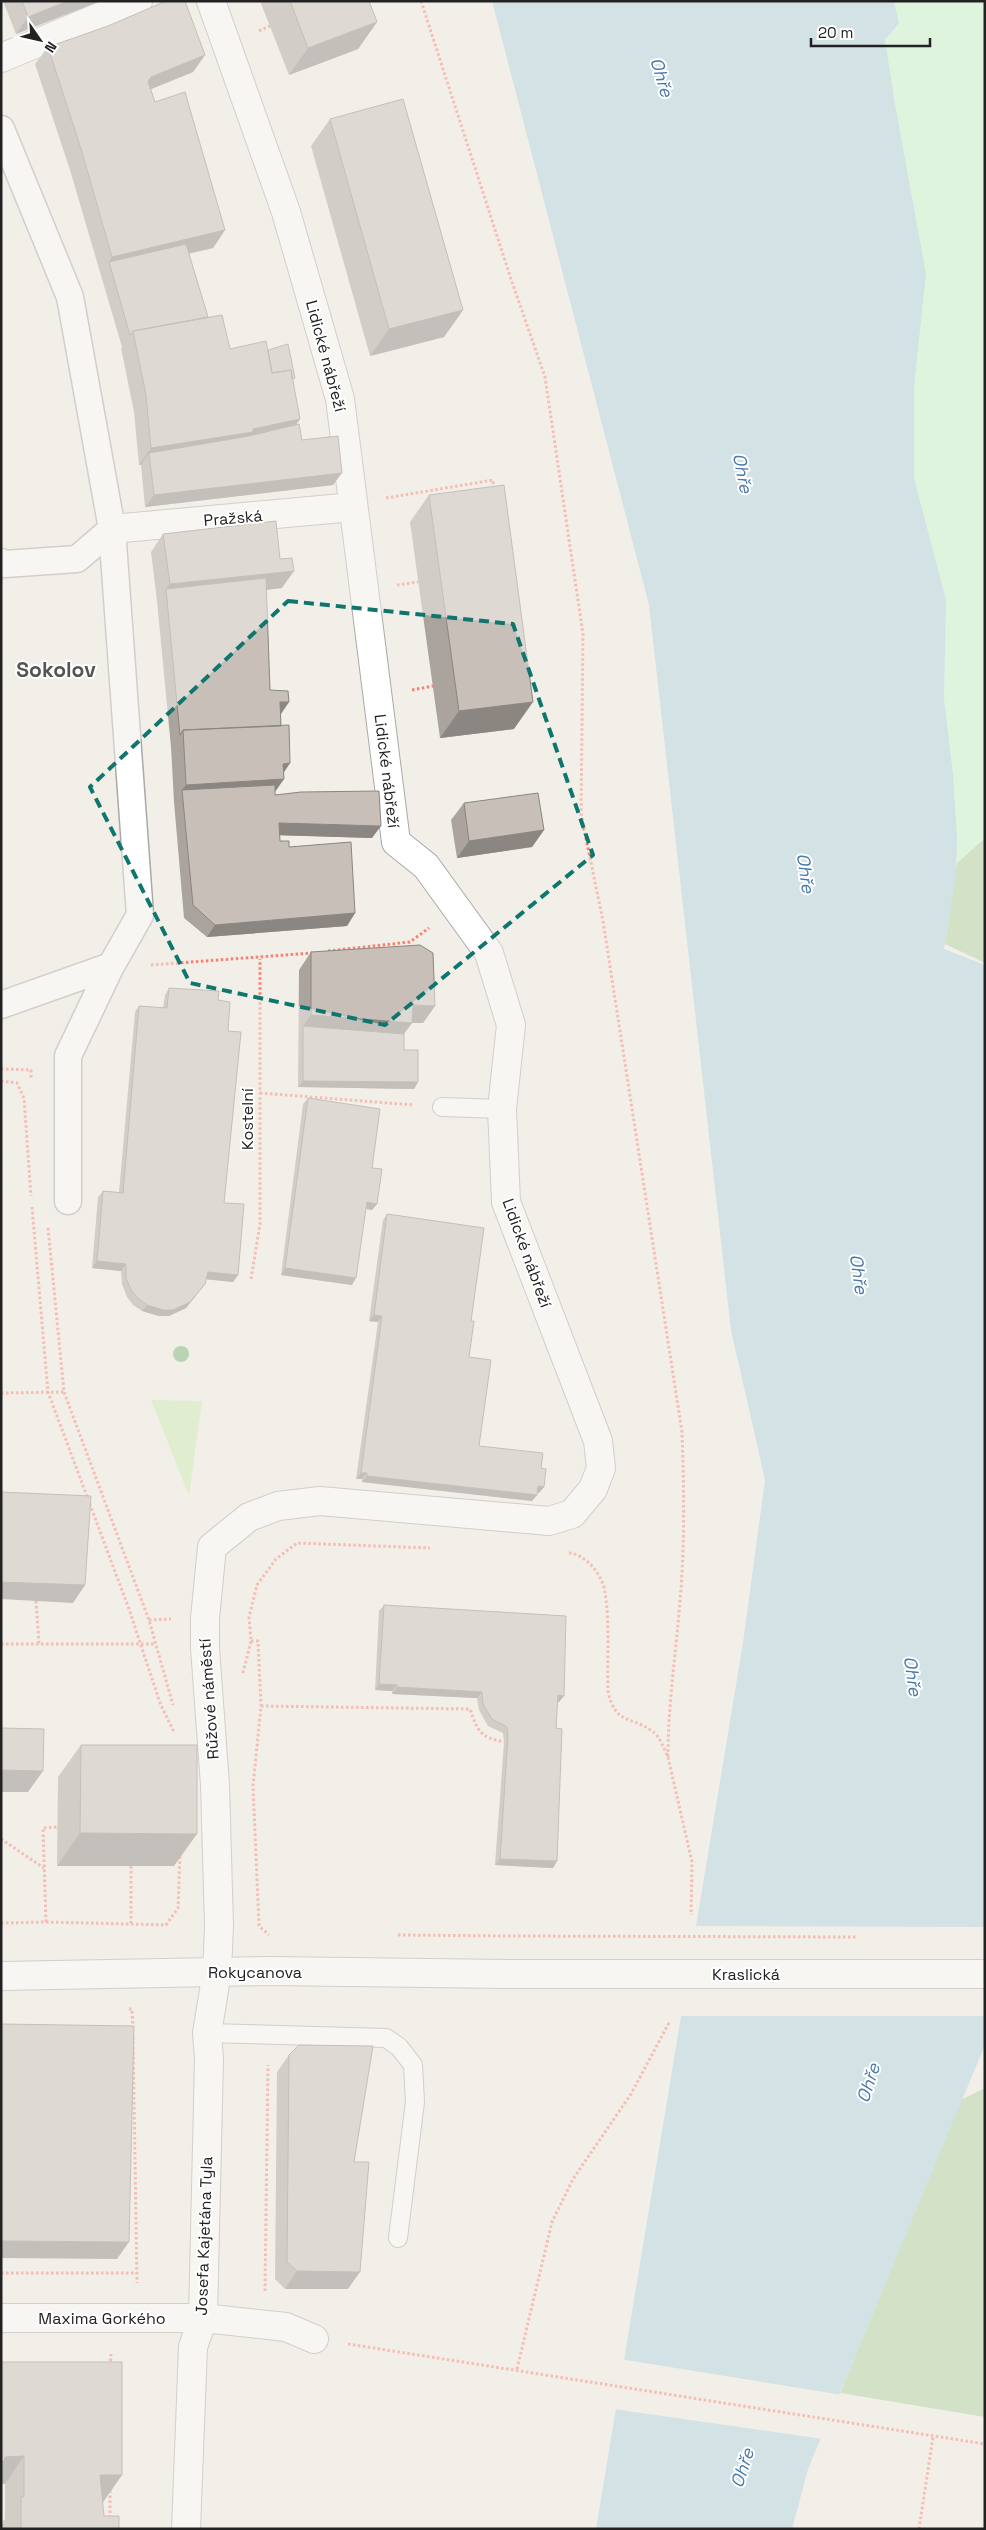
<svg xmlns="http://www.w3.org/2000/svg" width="986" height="2530" font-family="'Space Grotesk',sans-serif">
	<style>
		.grass { fill: #cdebb0 }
		.forest { fill: #add19e }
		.park { fill: #c8facc }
		.water { fill: #aad3df }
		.pier { fill: #f2efe9 }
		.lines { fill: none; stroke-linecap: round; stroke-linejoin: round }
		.service-casing { stroke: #a9a9a9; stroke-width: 20 }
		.pedestrian-casing { stroke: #a9a9a9; stroke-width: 29 }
		.minor-casing { stroke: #a9a9a9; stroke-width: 30 }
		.tertiary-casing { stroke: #a9a9a9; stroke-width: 30 }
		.path { stroke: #fa8072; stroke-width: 3; stroke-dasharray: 2.5 2.5; stroke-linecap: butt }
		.service { stroke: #fff; stroke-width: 18 }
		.pedestrian { stroke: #fff; stroke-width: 26 }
		.minor { stroke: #fff; stroke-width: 28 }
		.tertiary { stroke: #fff; stroke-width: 28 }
		.tertiary-bridge-casing { stroke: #a9a9a9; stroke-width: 30; stroke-linecap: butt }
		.path-bridge { stroke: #fa8072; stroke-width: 3; stroke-dasharray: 2.5 2.5; stroke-linecap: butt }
		.tertiary-bridge { stroke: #fff; stroke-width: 28 }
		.tree { fill: #74b475 }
		.wall { fill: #aba49e }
		.shaded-wall { fill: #8b8681 }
		.building { fill: #c7bfb8; stroke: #8b8681 }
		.marked { fill: none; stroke: #0f766e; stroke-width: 4; stroke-dasharray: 10 6; stroke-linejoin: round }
		.labels { text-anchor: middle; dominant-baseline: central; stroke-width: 4; stroke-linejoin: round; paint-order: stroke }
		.street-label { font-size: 16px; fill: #222; stroke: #fff }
		.water-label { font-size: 18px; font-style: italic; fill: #4a7aab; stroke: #fff }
		.district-label { font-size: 21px; font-weight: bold; fill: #555; stroke: #fff }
	</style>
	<rect width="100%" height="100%" fill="#f2efe9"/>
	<path class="grass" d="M151,1400l51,1 -13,95z"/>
	<path class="forest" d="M985,838v125l-40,-19 12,-81z
		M985,2088v329l-145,-24 121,-293z"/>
	<path class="park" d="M894,1h91v837l-28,25 -13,-164 2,-99 -32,-122v-92l-19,-282 -10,-64 14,-17z"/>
	<path class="water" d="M492,1h402l5,22 -14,17 10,64 31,170 -12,112v92l32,122 -2,99 9,76 4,61 -1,39 -12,74 41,16v1080l-177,424 -16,60h-196l147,-886 22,-163 -34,-150 -82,-725z"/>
	<path class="pier" d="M693,1926l292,1v89h-307z
		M620,2359l222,36 -19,44 -210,-30z"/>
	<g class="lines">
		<g class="service-casing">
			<path id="service" d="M442,1107l60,2
				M207,2033l179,5 13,9 14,18 2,37 -17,136"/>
		</g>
		<g class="pedestrian-casing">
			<path id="pedestrian" d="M1,129l69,168 42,232 28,386 -29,51 -43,90v145
				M1,562l4,2 72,-5 35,-30
				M1,1005l110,-39"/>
		</g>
		<g class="minor-casing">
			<path id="minor" d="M1,58l137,-57
				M112,529l241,-22
				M1,2318h202l83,9 28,12
				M186,2529l7,-182 10,-29 6,-259 -2,-26 10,-61 2,-46 -4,-141 -10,-137v-30l7,-71 37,-30 29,-11 42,-5 229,20 23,-7 21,-25 8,-21 -3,-27 -92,-239 -4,-93 9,-84 -22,-72 -63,-87 -30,-24 -56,-443 -54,-187 -75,-211"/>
		</g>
		<g class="tertiary-casing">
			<path id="tertiary" d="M1,1976l268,-5 239,3"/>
		</g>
		<path class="path" d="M421,1l90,278 34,98 38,257 -2,180 22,107 79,511c2,56 3,112 -2,169 -4,52 -12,103 -12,156
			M259,31l11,-5
			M386,498l107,-18 1,10
			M397,585l21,-3
			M412,690l21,-4
			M328,951l82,-9 19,-14
			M151,965l161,-12
			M1,1069l30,1v8
			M1,1081l16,2 7,15 7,98
			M260,1093l154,12
			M32,1207l16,185 81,217 31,94 14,29
			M48,1228l16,164 85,228 24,85
			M251,1279l9,-55v-265
			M1,1393l63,-1
			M569,1553c17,1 34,23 36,39 5,33 2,68 3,100 8,33 21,23 44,39 8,5 12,18 16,26l24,105 -1,53
			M36,1601l3,43
			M149,1620l22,-1
			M251,1641h7l3,65 -8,80 6,140 10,9
			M1,1644h155
			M243,1673l8,-32 -2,-24 8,-32 19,-26 21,-16 133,5
			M261,1706l209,3c8,23 10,28 34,33
			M1,1839l43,29
			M131,1866v59
			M46,1922l-3,-94 14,-1
			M1,1923l45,-1 120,3 12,-17 2,-54
			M398,1935l110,1
			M129,2009h3l1,19
			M133,2037l4,246
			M1,2273h136
			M265,2291l3,-226
			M348,2344l637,100
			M110,2366l1,-12
			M517,2369l35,-147 21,-43 58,-85 39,-73
			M110,2518v-28
			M919,2529l14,-92"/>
		<use href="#service" class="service"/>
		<use href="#pedestrian" class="pedestrian"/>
		<use href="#minor" class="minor"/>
		<use href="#tertiary" class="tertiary"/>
		<g class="tertiary-bridge-casing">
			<path id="tertiary-bridge" d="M508,1974h477"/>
		</g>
		<path class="path-bridge" d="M508,1936l349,1"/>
		<use href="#tertiary-bridge" class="tertiary-bridge"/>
	</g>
	<circle class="tree" cx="181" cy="1354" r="8"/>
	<path class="wall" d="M3,1h97l-84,33z
		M260,1h109l8,21 -19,27 -69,26z
		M48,47l157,8 -12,17 -42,17 4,13 70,128 -12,18 -24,5 19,64 22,32 38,1 25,31 7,38 -4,6 6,15 31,45 -188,22 -4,-42h-2l-5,-53 -13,-64 1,-1 -52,-177 -35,-106z
		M330,119l133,191 -19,27 -74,19 -59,-210z
		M429,495l85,234 -74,9 -30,-216z
		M163,534l119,54 -16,2 4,100 19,12 -9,12 1,12 9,37 -7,10 1,6 -9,13v3l97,43 -93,-3 1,6 9,6 66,66 -8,13 -140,11 -23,-19 -10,-116 -3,-55 -14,-146 -6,-49z
		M464,803l80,27 -12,17 -75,11 -6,-38z
		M311,952l124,54 -12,17h-11l-8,11v16l14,32 -4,7 -116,-2 1,-117z
		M169,988l49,12 10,31 -4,172 14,72 -5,7 -27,-3 -1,5 -19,24 -17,8h-10l-17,-5 -9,-6 -6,-8 -5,-13 -1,-13 -29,-3 6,-71 5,-6 16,1 16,-180 4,-6 24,2 2,-13z
		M308,1098l64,70 5,36 -5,6 -6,-1 -14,76 -71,-10 22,-171z
		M387,1214l84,107 -2,36 10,89 62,22 3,19 -5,6h-2v2l-5,6 -170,-19v-3h-6l22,-157 -9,-1 14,-101z
		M384,1605l175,97h-2l-1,26 1,133 -4,7 -58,-3 9,-123 -1,-9 -15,-7 -9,-16 -2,-12 -85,-4v-3l-17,-1 4,-79z
		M81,1745l93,121h-117l1,-89z
		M289,2055l65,107 -6,127h-63l-10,-10 2,-207z
		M1,2362l121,113 -19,27h-1l2,14 15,13h-118v-5l4,-5v-35h-4z"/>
	<path class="shaded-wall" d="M68,1h32l-84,33 12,-17z
		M377,22l-19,27 -69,26 19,-27z
		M205,55l-12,17 -54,22 12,-17z
		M225,230l-12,18 -102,24 -2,-10 3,-5z
		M463,310l-19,27 -74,19 19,-27z
		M300,419l-12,17 -139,17 -8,12h-2l12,-17 102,-19z
		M342,473l-9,12 -188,22 9,-12z
		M294,571l-12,17 -115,12 -1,-11 4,-5z
		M280,702h9l-8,12 -10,1z
		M533,702l-19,27 -74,9 19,-27z
		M290,763l-11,17 5,-1 -13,18 -89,-7 4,-5 97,-21z
		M279,823l102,3 -9,12 -102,-3z
		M544,830l-12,17 -75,11 12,-17z
		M355,913l-8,13 -140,11 8,-12z
		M413,1005l22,1 -12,17h-11l-13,17 -96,-14 8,-11z
		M303,1081l115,1 -4,7 -116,-2z
		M367,1202l10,2 -5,6 -10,-2z
		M97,1261l29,3 -5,7 -29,-3z
		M285,1268l71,10 -4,7 -71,-10z
		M208,1272l30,3 -5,7 -30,-3z
		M205,1284l-19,24 -17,8h-10l-17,-5 5,-6z
		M374,1315l8,1 -4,6 -9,-1z
		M361,1473h6l-5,6h-6z
		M367,1476l170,19 -5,6 -170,-19z
		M538,1486l6,1 -5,6 -5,-1z
		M1,1582l84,3 -12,18 -72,-4z
		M379,1684l18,1 -5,6 -17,-1z
		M397,1687l85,5 -5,6 -85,-4z
		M558,1695l6,1 -5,6h-6z
		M1,1770l42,1 -15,21h-27z
		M80,1833l117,1 -23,32h-117z
		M500,1859l57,2 -4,7 -58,-3z
		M1,2241l128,1 -12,17 -116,-1z
		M297,2271l63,1 -12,17h-63z
		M24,2456l-19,28h-4v-23l4,-4z
		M100,2475h22l-19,27h-22z"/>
	<path class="building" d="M22,1h46l-40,16z
		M166,1h19l20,54 -54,22 -3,5 7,20 30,-10 40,138 -113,27 -30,-105 -34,-105 60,-21z
		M290,1h79l8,21 -69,26z
		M403,99l60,211 -74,19 -59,-210z
		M186,244l22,73 -75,14 -3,4 -21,-73z
		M222,315l8,34 36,-8 6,32 19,-3 9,49 -47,10v3l-102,16 -5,-53 -13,-64z
		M288,344l7,34 -3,1 -1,-9 -19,3 -4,-23z
		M299,424l3,16 36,-4 4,37 -188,22 -5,-42 100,-17z
		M504,485l29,217 -74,9 -30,-216z
		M276,521l4,38 12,-1 2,13 -124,13 -7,-50z
		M266,578l4,112 18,1 1,11h-9l1,24 -98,4 -3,5 -14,-146z
		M289,725l1,38 -7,1 1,15 -98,6 -3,-55z
		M275,785v10l26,-3 78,-1 2,35 -102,-3 1,18h9v6l62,-5 4,71 -140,12 -22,-20 -11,-115z
		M538,793l6,37 -75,11 -5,-38z
		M420,945l13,8 2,53 -22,-1 -1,18 -101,-8v-63z
		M169,988l50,3 -1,9 12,2 -2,29 13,1 -17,171 20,1 -6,71 -30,-3 -3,12 -15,18 -17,8h-10l-16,-5 -9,-7 -7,-8 -5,-12v-14l-29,-3 6,-70 20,2 16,-187 28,2z
		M303,1026l101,8v16h14v32l-115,-1z
		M308,1098l72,11 -8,59 10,1 -5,35 -10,-2 -11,76 -71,-10z
		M387,1214l97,14 -13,93h3l-5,36 22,3 -12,86 64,7 -2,15 5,1 -2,18 -6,-1 -1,9 -170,-19v-3h-6l21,-157 -8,-1z
		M1,1492l90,4 -6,89 -84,-3z
		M384,1605l182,11 -2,80 -6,-1 -2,33 6,1 -5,132 -57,-2 8,-123 -1,-9 -15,-8 -9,-15 -1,-12 -85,-5v-2l-18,-1z
		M1,1728l43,1 -1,42 -42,-1z
		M81,1745h116v89l-117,-1z
		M1,2024l133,2 -5,216 -128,-1z
		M299,2045l74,1 -19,116h15l-9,110 -63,-1 -10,-9 2,-207z
		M1,2362h121v113h-22l4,41h15v13h-98v-32h3v-41l-19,1 -1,4h-3z"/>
	<path d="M0 0H986V2530H0ZM288,601l225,23 80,231 -208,170 -195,-42 -100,-196z" fill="#f2efe9" fill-opacity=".55" fill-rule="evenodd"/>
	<path class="marked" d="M288,601l225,23 80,231 -208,170 -195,-42 -100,-196z"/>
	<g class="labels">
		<g class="street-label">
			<text transform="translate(326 356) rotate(75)">Lidické nábřeží</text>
			<text transform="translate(233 518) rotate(-5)">Pražská</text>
			<text transform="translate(387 771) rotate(83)">Lidické nábřeží</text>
			<text transform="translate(247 1119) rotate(-90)">Kostelní</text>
			<text transform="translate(527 1253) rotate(70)">Lidické nábřeží</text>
			<text transform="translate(209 1699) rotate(-94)">Růžové náměstí</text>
			<text x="255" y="1972">Rokycanova</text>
			<text x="746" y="1974">Kraslická</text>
			<text transform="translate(204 2236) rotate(-88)">Josefa Kajetána Tyla</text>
			<text x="102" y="2318">Maxima Gorkého</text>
		</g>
		<g class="water-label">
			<text transform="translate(662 77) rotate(73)">Ohře</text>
			<text transform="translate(743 473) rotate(79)">Ohře</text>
			<text transform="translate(806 873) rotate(82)">Ohře</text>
			<text transform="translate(859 1274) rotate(82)">Ohře</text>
			<text transform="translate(913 1676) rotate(82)">Ohře</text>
			<text transform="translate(868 2083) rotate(-72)">Ohře</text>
			<text transform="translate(742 2468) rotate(-72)">Ohře</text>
		</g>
		<g class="district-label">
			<text x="56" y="669">Sokolov</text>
		</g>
	</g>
	<rect width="986" height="2530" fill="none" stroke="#222222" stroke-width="5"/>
	<g transform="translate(40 40) rotate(124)" stroke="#ffffff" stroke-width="4" paint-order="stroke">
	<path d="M0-4L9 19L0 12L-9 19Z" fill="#222222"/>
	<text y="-8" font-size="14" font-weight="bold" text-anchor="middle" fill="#222222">N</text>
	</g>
	<path d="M811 38v8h119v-8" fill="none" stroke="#222222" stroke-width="2.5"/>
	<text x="818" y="38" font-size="15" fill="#222222" stroke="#ffffff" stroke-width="4" paint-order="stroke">20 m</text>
</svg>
